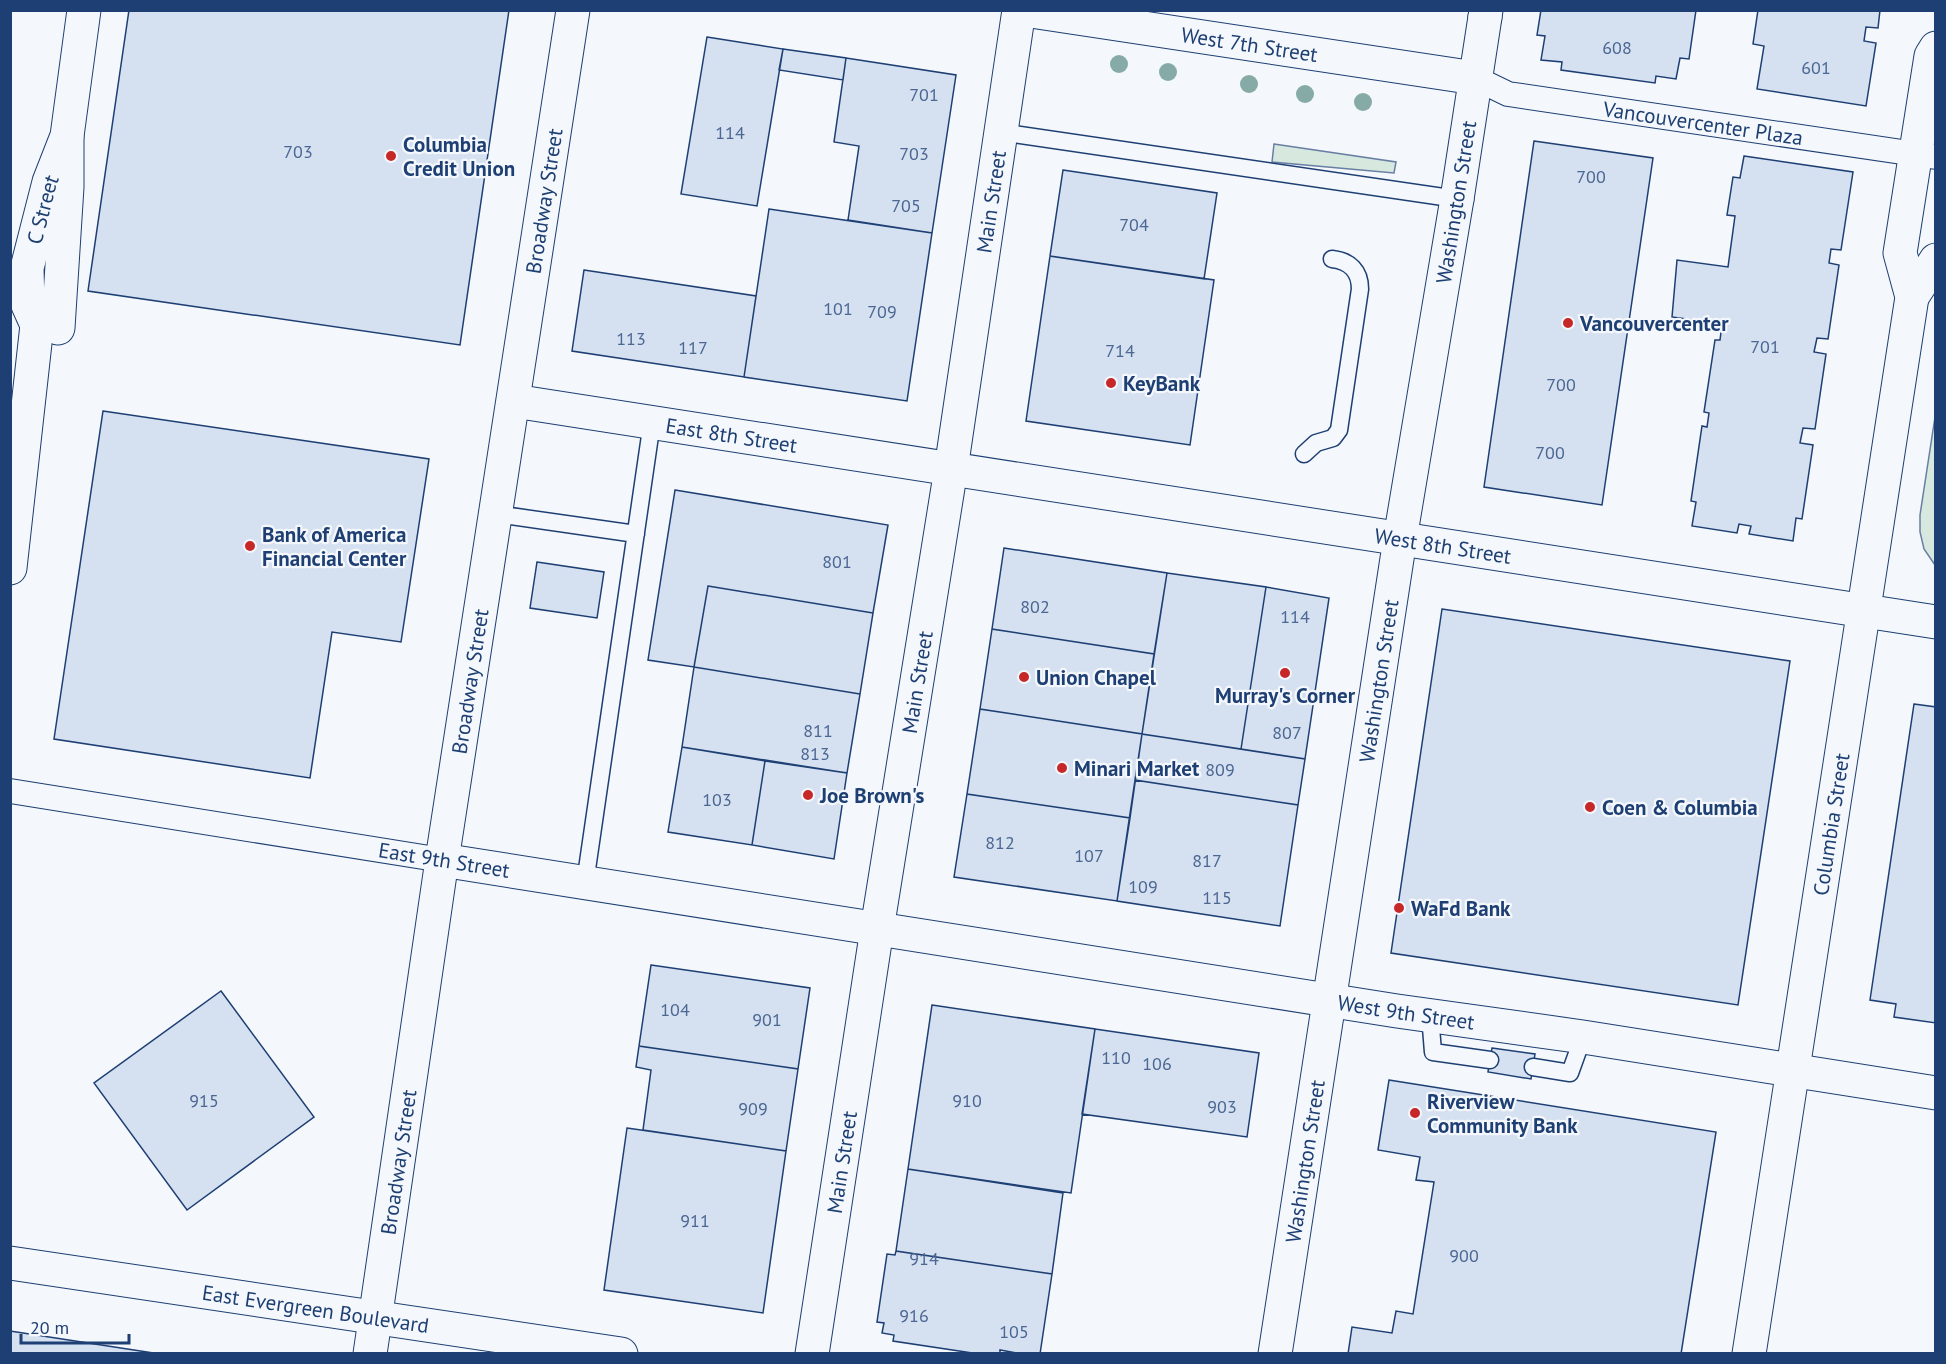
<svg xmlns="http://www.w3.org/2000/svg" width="1946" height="1364" font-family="'PT Sans',sans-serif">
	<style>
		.green { fill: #d7e8df; stroke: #687fa3; stroke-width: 1.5 }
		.building { fill: #d5e0f0; stroke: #1d3f73; stroke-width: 1.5 }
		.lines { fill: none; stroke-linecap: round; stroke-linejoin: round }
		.service-casing { stroke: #1d3f73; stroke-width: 19 }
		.pedestrian-casing { stroke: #1d3f73; stroke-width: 26 }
		.minor-casing { stroke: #1d3f73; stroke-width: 35 }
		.tertiary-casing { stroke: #1d3f73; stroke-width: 35 }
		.secondary-casing { stroke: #1d3f73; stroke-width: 35 }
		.service { stroke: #f4f7fb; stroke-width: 16 }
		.pedestrian { stroke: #f4f7fb; stroke-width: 24 }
		.minor { stroke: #f4f7fb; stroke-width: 33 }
		.tertiary { stroke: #f4f7fb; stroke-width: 33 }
		.secondary { stroke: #f4f7fb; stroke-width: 33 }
		.tree { fill: #86aba6 }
		.poi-dot { fill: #c62828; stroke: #f4f7fb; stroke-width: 2 }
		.labels { text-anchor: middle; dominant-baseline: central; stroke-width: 4.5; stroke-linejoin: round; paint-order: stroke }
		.number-label { font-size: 18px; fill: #4b6792 }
		.street-label { font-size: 21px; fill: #1d3f73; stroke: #f4f7fb }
		.poi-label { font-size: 21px; font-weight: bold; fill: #1d3f73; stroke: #f4f7fb; text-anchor: start }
	</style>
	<rect width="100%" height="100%" fill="#f4f7fb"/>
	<path class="green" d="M1274,144l122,18 -2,11 -122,-11z
		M1935,417v148l-11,-16 -4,-17v-17z"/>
	<path class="building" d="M129,10h380l-49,335 -372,-54z
		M1541,10h155l-7,49 -9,-1 -4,21 -20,-3 -1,7 -94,-13 1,-8 -21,-2 4,-24 -8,-1z
		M1758,10h122l-2,18 -12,-1 -2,14 12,2 -10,63 -109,-17 7,-43 -11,-2z
		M707,37l76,12 -26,157 -76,-12z
		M783,49l63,9 -3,22 -64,-10z
		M846,58l110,17 -24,158 -84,-13 11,-74 -25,-4z
		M1534,141l119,17 -51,347 -118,-18z
		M1744,156l109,16 -12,78 -10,-1 -2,14 10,2 -11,74 -11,-1 -3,14 12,2 -11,75 -12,-1 -3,15 13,2 -11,74 -6,-1 -3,23 -44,-7 2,-8 -12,-2 -2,9 -45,-7 4,-24 -5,-1 11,-75 5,1 2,-14 -5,-1 11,-72h5l2,-16 -50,-7 5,-57 51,7 7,-51 -8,-1 6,-38 7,1z
		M1063,170l154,23 -13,86 -154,-23z
		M769,209l163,24 -25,168 -163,-24z
		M1050,256l164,24 -24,165 -164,-24z
		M584,270l172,26 -12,81 -172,-26z
		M103,411l326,48 -28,183 -69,-10 -22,146 -256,-39z
		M675,490l213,35 -15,88 -165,-27 -14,81 -46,-7z
		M1004,548l163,25 -13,81 -162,-25z
		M537,562l67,10 -7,46 -67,-10z
		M1167,573l99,14 -25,162 -99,-15z
		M708,586l165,27 -13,81 -166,-27z
		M1266,587l63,11 -24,161 -64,-10z
		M1442,609l348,52 -52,344 -347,-52z
		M992,629l162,25 -12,80 -162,-25z
		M694,667l166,27 -13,79 -165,-26z
		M1914,704l22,3v316l-42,-6 2,-13 -26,-4z
		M980,709l162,25 -12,84 -163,-24z
		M1142,734l163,25 -7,46 -163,-25z
		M682,747l83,14 -13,84 -84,-13z
		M765,761l82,12 -13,86 -82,-14z
		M1135,780l163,25 -18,121 -163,-25z
		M967,794l163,24 -13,83 -163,-24z
		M651,965l159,23 -12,81 -159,-23z
		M221,991l93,126 -127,93 -93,-127z
		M932,1005l163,24 -24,164 -163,-24z
		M1095,1029l164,24 -12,84 -165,-23z
		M639,1046l159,23 -12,82 -143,-21 8,-60 -15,-3z
		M1492,1048l43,6 -4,25 -43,-7z
		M1389,1080l327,52 -35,222h-333l4,-27 40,6 4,-22 17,3 21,-132 -18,-2 4,-23 -42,-7z
		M627,1128l159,23 -23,162 -159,-23z
		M908,1169l155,24 -11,81 -156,-23z
		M896,1251l156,23 -12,80h-18l-22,-4v4h-21l-86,-13 1,-6 -12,-2 2,-10 -7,-1 10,-68 8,1z
		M10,1331l150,23h-150z"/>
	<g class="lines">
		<g class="service-casing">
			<path id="service" d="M1000,132l457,67
				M1304,454l12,-11 17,-5 6,-8 21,-141c0,-18 -10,-28 -28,-30
				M496,514l140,20
				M585,883l67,-461
				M1430,1015l3,37 57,8
				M1533,1067l37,6 13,-36"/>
		</g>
		<g class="pedestrian-casing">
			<g id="pedestrian">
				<path id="s1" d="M1475,78l33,16 428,63"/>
				<path d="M10,791l432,69"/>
			</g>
		</g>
		<g class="minor-casing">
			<g id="minor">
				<path id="s2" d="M1024,10l451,68"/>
				<path id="s3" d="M442,860l955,151 186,26 353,56"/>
			</g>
		</g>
		<g class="tertiary-casing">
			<g id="tertiary">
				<path d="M1457,199l28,-182"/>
				<path d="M1912,297l24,-37"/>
				<path d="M58,328l9,-141v-49"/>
				<path id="s4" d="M514,401l1422,221"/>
				<path id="s5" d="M10,1263l611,91"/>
				<path id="s6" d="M370,1354l72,-494 131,-850"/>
				<path id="s7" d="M812,1354l65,-425 74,-460 68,-459"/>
				<path id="s8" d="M1749,1354l163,-1057 -12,-44 31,-197 5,-8"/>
			</g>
		</g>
		<g class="secondary-casing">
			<g id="secondary">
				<path d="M1485,17l1,-7"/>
				<path id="s9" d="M10,568l27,-243 -9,-20 -1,-37 22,-86 18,-46 17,-126"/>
				<path id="s10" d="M1275,1354l125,-815 57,-340"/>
			</g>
		</g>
		<use href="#service" class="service"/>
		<use href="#pedestrian" class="pedestrian"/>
		<use href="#minor" class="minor"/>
		<use href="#tertiary" class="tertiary"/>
		<use href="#secondary" class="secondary"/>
	</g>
	<g class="tree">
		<circle cx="1119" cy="64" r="9"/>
		<circle cx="1168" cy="72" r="9"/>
		<circle cx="1249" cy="84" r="9"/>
		<circle cx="1305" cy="94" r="9"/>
		<circle cx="1363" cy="102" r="9"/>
	</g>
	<g class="poi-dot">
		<circle cx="391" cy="156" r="6"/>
		<circle cx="1568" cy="323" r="6"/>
		<circle cx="1111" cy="383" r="6"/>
		<circle cx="250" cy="546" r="6"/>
		<circle cx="1285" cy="673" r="6"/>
		<circle cx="1024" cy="677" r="6"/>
		<circle cx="1062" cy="768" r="6"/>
		<circle cx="808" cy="795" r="6"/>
		<circle cx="1590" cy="807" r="6"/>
		<circle cx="1399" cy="908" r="6"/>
		<circle cx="1415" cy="1113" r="6"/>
	</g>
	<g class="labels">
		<g class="number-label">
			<text x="1617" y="47">608</text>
			<text x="1816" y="67">601</text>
			<text x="924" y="94">701</text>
			<text x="730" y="132">114</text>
			<text x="298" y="151">703</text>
			<text x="914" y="153">703</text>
			<text x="1591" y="176">700</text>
			<text x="906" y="205">705</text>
			<text x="1134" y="224">704</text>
			<text x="838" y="308">101</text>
			<text x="882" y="311">709</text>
			<text x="631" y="338">113</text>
			<text x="1765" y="346">701</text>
			<text x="693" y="347">117</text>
			<text x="1120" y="350">714</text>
			<text x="1561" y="384">700</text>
			<text x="1550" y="452">700</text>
			<text x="837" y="561">801</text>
			<text x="1035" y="606">802</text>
			<text x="1295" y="616">114</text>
			<text x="818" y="730">811</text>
			<text x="1287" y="732">807</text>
			<text x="815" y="753">813</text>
			<text x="1220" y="769">809</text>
			<text x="717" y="799">103</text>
			<text x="1000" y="842">812</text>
			<text x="1089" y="855">107</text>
			<text x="1207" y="860">817</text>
			<text x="1143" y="886">109</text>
			<text x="1217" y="897">115</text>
			<text x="675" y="1009">104</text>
			<text x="767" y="1019">901</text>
			<text x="1116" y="1057">110</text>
			<text x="1157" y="1063">106</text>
			<text x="204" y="1100">915</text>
			<text x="967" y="1100">910</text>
			<text x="1222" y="1106">903</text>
			<text x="753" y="1108">909</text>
			<text x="695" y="1220">911</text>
			<text x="1464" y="1255">900</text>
			<text x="924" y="1258">914</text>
			<text x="914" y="1315">916</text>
			<text x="1014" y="1331">105</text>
		</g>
		<g class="street-label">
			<text stroke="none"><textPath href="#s2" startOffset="228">West 7th Street</textPath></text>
			<text stroke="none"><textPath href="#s1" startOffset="234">Vancouvercenter Plaza</textPath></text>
			<text stroke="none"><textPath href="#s6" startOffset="1166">Broadway Street</textPath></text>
			<text stroke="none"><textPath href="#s7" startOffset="1166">Main Street</textPath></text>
			<text transform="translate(1456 202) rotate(-81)">Washington Street</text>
			<text stroke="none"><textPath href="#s9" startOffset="364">C Street</textPath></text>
			<text stroke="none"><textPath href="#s4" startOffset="220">East 8th Street</textPath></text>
			<text stroke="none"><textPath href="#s4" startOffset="940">West 8th Street</textPath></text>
			<text stroke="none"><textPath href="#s6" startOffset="680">Broadway Street</textPath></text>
			<text stroke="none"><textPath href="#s7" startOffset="680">Main Street</textPath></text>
			<text stroke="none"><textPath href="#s10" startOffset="681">Washington Street</textPath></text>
			<text stroke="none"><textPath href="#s8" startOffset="536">Columbia Street</textPath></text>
			<text transform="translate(444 860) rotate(9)">East 9th Street</text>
			<text stroke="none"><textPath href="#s3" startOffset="976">West 9th Street</textPath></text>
			<text stroke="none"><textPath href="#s6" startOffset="194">Broadway Street</textPath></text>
			<text stroke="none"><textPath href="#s7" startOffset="194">Main Street</textPath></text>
			<text stroke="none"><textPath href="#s10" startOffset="195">Washington Street</textPath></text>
			<text stroke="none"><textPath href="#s5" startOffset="309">East Evergreen Boulevard</textPath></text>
		</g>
		<g class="poi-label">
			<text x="403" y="144">Columbia<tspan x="403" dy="24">Credit Union</tspan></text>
			<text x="1580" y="323">Vancouvercenter</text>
			<text x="1123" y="383">KeyBank</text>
			<text x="262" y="534">Bank of America<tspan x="262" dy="24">Financial Center</tspan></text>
			<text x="1036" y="677">Union Chapel</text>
			<text x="1285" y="695" text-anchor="middle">Murray's Corner</text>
			<text x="1074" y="768">Minari Market</text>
			<text x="820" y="795">Joe Brown's</text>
			<text x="1602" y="807">Coen &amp; Columbia</text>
			<text x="1411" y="908">WaFd Bank</text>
			<text x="1427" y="1101">Riverview<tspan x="1427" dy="24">Community Bank</tspan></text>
		</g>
	</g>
	<rect width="1946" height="1364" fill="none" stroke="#1d3f73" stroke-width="24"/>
	<path d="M21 1334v9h108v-9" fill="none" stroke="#1d3f73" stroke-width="3"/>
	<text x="30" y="1334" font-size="18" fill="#1d3f73" stroke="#f4f7fb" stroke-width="4.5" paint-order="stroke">20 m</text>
</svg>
